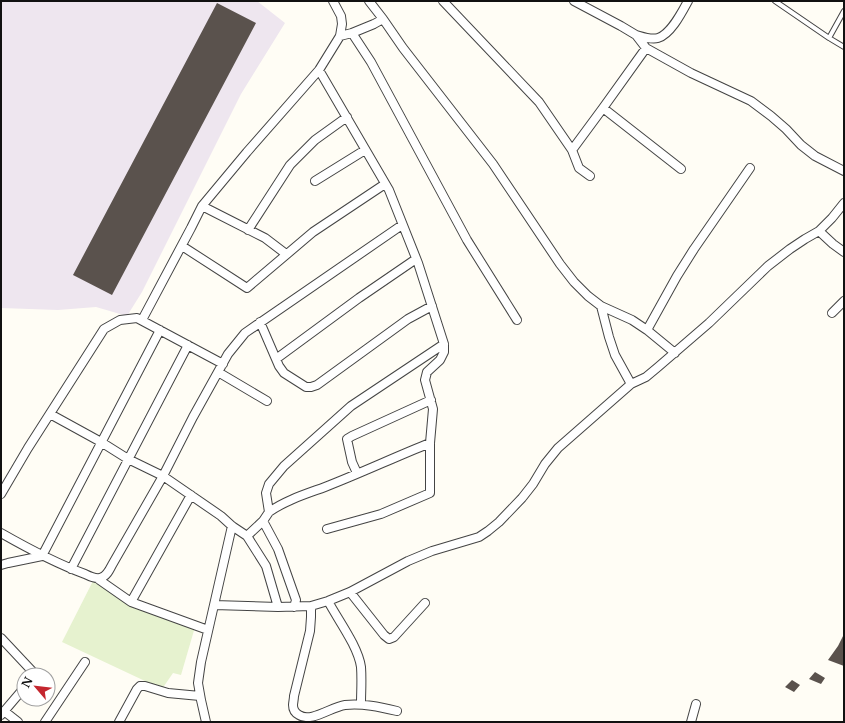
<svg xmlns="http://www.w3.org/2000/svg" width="845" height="723" font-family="'Libre Baskerville',serif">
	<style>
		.industrial { fill: #eee6ef }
		.pitch { fill: #e6f2cf }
		.building { fill: #5a524d }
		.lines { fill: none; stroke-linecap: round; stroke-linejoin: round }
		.service-casing { stroke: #444; stroke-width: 6 }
		.minor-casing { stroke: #444; stroke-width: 10 }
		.service { stroke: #fff; stroke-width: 4 }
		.minor { stroke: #fff; stroke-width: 8 }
	</style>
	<rect width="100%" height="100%" fill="#fffdf5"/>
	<path class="industrial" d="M1,1h256l28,22 -44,71 -99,198 -15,24 -31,-9 -38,3 -57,-2z"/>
	<path class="pitch" d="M93,581l102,46 -14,48 -8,-2 -11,16 -100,-47z"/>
	<path class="building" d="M217,3l39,20 -144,272 -39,-20z
		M844,634v32l-16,-6 10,-14z
		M815,672l10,6 -4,6 -12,-5z
		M792,680l8,5 -6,7 -9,-5z"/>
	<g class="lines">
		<g class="service-casing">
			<path id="service" d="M775,1l54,37
				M844,11l-15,27 15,9"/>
		</g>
		<g class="minor-casing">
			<path id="minor" d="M369,1l14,18
				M443,1l96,101 33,48 7,18 11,8
				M574,1l47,25 15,9 10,13 45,25 60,28 20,15 15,13 15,16 14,11 29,15
				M352,33l22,-9 9,-5 20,29 90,116 67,100 14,18 14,14 13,10 31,14 15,10 28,23
				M636,35c7,2 15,5 22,3 13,-4 24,-26 30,-37
				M340,36l12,-3 19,29 96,178 50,80
				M319,70l70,120 29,73 26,81v8l-4,8 -13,12 -2,8 8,29 -3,34v50l-49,21 -54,15
				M603,108l78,61
				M572,150l31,-42 43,-60
				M315,181l50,-31
				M202,206l63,32 21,16
				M248,230l42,-65 25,-25 32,-23
				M819,231l14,13 11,8
				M182,246l65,42 66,-56 72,-48
				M601,306l8,31 6,18 16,29
				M832,313l12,-12
				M142,320l49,-92 11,-22 45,-54 72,-82 21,-34 2,-12 -1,-8 -8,-15
				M260,322l19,44 5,7 22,14h5l6,-2 91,-66 24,-13
				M647,330l30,-54 17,-27 56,-81
				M276,359l83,-61 57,-39
				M218,372l49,29
				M50,414l51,28 27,17 35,17 58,40 11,10 15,10 19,30 12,41
				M357,473l-5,-11 -5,-23 5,-3 79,-36
				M1,494l27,-46 76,-119 16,-9 17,-2 86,46
				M269,512c17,-12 37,-18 56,-25 36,-14 70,-30 105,-44
				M263,521l15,28 18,51 -2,7
				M1,533c28,16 54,30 84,41 4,2 10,5 15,4 6,-1 9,-7 12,-13l51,-89 30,-59 35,-63 17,-21 157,-108
				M247,536l16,-15 6,-9 -3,-19 3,-9 15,-18 67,-60 93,-62
				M1,565l7,-2 34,-7 118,-226
				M71,569l117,-224
				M98,579l33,23 77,28
				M350,592l34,43 5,4 5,-2 31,-34
				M328,601c10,19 30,45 33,66 1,13 0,25 0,37
				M131,602l60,-107
				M214,605l64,2 33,-1 17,-5 22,-9 58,-31 24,-10 47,-14 9,-6 11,-9 23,-24 11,-14 12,-20 13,-16 73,-64 15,-7 12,-10 51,-44 59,-57 22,-17 15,-10 14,-8 13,-13 12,-15
				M311,606v11l-1,14 -16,65c0,3 -1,7 -1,9 0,5 2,8 6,10 12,8 32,-8 46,-10 17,-2 35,2 52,6
				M1,638l31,33 1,4
				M4,711l14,11
				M1,715l23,-27
				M45,722l40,-60
				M119,722l18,-33 3,-3h5l23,7 32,3
				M206,722l-5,-22 -3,-17 3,-21 31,-136
				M691,722l5,-18"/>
		</g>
		<use href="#service" class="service"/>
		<use href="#minor" class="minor"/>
	</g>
	<rect width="845" height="723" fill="none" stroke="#111111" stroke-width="4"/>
	<g transform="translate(36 687) rotate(298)"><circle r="19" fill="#ffffff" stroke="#a0a0a0"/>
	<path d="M0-3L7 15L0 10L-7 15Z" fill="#c4262e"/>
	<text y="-6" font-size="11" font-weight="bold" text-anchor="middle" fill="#111111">N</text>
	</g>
</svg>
